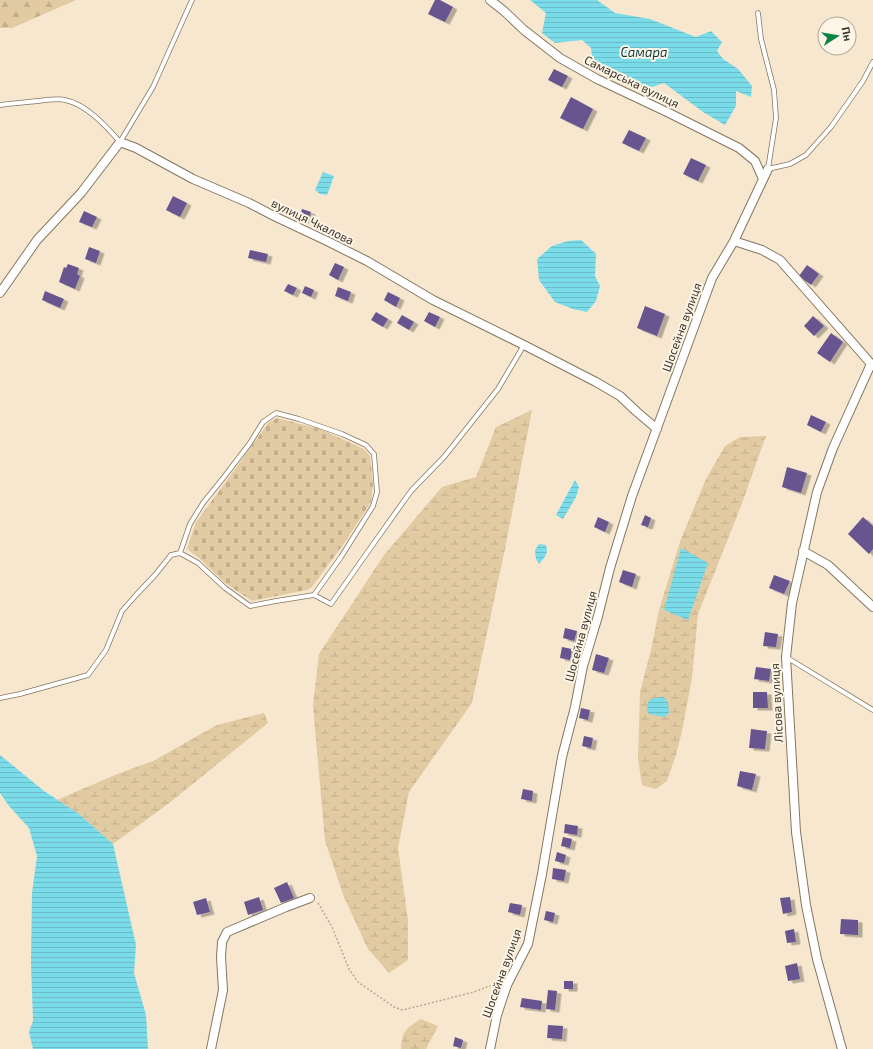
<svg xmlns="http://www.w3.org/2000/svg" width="873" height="1049" font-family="'Exo 2',sans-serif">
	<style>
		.forest { fill: url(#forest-firs) }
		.wetland { fill: url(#wetland-marsh) }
		.cemetery { fill: url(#cemetery-stones) }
		.water { fill: url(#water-rules) }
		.building { fill: #675590; filter: url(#shadow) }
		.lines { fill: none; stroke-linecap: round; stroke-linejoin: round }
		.lane-casing { stroke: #847760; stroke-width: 5.5 }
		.street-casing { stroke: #847760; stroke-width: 10 }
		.path { stroke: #b6aa96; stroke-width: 1.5; stroke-dasharray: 2 2; stroke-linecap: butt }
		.lane { stroke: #fff; stroke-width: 4 }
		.street { stroke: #fff; stroke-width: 8 }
		.labels { text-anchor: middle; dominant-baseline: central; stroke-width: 4; stroke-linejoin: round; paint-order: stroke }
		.street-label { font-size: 12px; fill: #39332a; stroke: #fef5e6 }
		.water-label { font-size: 13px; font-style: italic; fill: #0e3d42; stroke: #fef5e6 }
	</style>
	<defs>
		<pattern id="forest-firs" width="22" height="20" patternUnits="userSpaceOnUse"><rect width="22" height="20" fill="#e2cba2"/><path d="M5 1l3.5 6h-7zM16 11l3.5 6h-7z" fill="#c3af8c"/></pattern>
		<pattern id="wetland-marsh" width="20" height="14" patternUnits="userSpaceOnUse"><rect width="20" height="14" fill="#e2cba2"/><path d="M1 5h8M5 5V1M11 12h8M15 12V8" fill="none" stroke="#c3af8c"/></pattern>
		<pattern id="cemetery-stones" width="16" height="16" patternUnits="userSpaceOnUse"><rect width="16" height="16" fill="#e2cba2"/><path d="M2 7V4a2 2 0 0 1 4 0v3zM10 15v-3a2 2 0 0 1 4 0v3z" fill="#c3af8c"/></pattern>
		<pattern id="water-rules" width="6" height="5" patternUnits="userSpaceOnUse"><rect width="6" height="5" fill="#7adce9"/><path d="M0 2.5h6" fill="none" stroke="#6abdc8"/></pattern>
		<filter id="shadow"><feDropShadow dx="4.5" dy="2.5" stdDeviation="0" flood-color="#0004"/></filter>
	</defs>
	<rect width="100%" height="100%" fill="#f6e7ce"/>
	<path class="forest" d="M0,0h76l-64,28h-12z"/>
	<path class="wetland" d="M532,410l-27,139 -33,154 -63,89 -11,56 10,72v40l-19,13 -21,-24 -24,-52 -19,-56 -12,-135 6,-52 65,-99 58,-68 34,-10 20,-50z
		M766,436l-25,70 -43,108 -6,64 -10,53 -6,24 -9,26 -11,8 -14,-4 -4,-26 2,-67 11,-42 8,-40 22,-71 25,-60 19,-33 15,-9z
		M264,713l4,10 -100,81 -55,40 -34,-30 -22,-14 58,-25 38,-14 64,-36z
		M421,1019l17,7 -12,23h-25c1,-18 5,-21 20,-30z"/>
	<path class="cemetery" d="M277,418l43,11 44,20 6,7 3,28 -2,18 -26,40 -33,45 -5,3 -55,11 -27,-18 -26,-25 -12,-9 9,-27 29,-39 43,-60z"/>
	<path class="water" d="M530,0h67l18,13 35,6 46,18 15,-6 11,11 -5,9 6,8 15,10 14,17 -1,11 -15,-6v15l-11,19 -22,-13 -39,-29 -18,6 -53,-24 -2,-17 -9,-8 -27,3 -13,-10 4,-20z
		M323,172l11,4 -7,19 -7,-1 -5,-4z
		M581,240l15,14 -1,22 5,10 -4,15 -9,11 -14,-3 -18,-7 -16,-22 -2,-21 15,-13 16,-5z
		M575,480l4,7 -3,10 -13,22 -7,-4z
		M539,544l7,1c3,9 -2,13 -7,19l-3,-5 -1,-9z
		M681,548l27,15 -20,57 -24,-10z
		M664,697l4,5 1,11 -5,4 -15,-3 -2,-3 1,-9 5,-4z
		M0,755l44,36 35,23 34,30 23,101 -2,28 12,42 2,34h-115l-4,-17 4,-11 -2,-57 1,-71 5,-37 -8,-28 -20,-22 -9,-13z"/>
	<path class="building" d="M435,0h5l13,7 -8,15 -17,-8z
		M554,69l14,7 -6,11 -14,-7z
		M571,97l22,12 -10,20 -23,-11z
		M629,130l17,8 -7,13 -17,-8z
		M691,158l15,7 -8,16 -15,-7z
		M173,196l14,7 -7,14 -14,-7z
		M302,209l9,3 -3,10 -9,-3z
		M84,211l13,6 -5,10 -13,-5z
		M89,247l11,4 -4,12 -11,-4z
		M250,250l18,4 -2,8 -18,-4z
		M335,263l9,4 -6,13 -9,-5z
		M68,264l11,4 -2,6 3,2 -5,13 -16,-7 5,-15 2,1z
		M807,265l12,9 -8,11 -12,-9z
		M288,284l9,4 -4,7 -9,-4z
		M305,286l9,4 -3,7 -9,-4z
		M338,287l13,5 -3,9 -13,-5z
		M45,291l19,8 -4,9 -18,-8z
		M388,292l12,6 -4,9 -12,-7z
		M645,306l20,8 -8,22 -20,-8z
		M376,312l12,7 -5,8 -12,-7z
		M429,312l11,5 -5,10 -11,-6z
		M402,315l12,7 -5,8 -12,-7z
		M813,316l11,10 -10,10 -10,-10z
		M831,333l12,9 -13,20 -13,-9z
		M811,415l15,7 -5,10 -14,-7z
		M787,467l20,6 -6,20 -19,-6z
		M645,515l6,3 -3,9 -7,-2z
		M598,517l11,5 -4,10 -11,-5z
		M863,517l10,9v23l-4,5 -21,-20z
		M623,570l13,4 -4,13 -13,-5z
		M774,575l16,6 -6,13 -15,-6z
		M565,628l12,3 -3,10 -11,-3z
		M765,632l13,2 -2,13 -13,-1z
		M562,647l10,2 -2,11 -10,-2z
		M596,654l13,4 -5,15 -12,-3z
		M756,667l15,2 -2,12 -15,-2z
		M753,692h14l1,16h-15z
		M581,708l9,2 -2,10 -9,-2z
		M751,729l16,2 -2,18 -16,-1z
		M584,736l9,2 -2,10 -9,-2z
		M740,771l16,3 -4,16 -15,-4z
		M523,789l10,2 -1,10 -11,-2z
		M565,824l13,2 -1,9 -13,-2z
		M563,837l9,2 -2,9 -9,-2z
		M557,852l9,3 -2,8 -9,-2z
		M553,868l13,2 -2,11 -12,-2z
		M287,882l7,16 -13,5 -7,-15z
		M259,897l4,13 -15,5 -4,-13z
		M790,897l2,15 -9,2 -3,-16z
		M206,898l4,14 -13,3 -4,-13z
		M510,903l12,2 -2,10 -12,-3z
		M546,911l9,2 -2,9 -9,-2z
		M841,919l17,1v15l-18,-1z
		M794,929l2,13 -9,1 -2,-12z
		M797,963l3,16 -12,2 -3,-15z
		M564,981h9v8h-9z
		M548,990l9,1 -2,19 -9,-1z
		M522,998l20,3 -1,9 -21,-3z
		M548,1025l15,1 -1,13 -15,-1z
		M455,1037l8,3 -2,8 -8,-2z"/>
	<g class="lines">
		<g class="lane-casing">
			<path id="lane" d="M758,13l3,26 13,51 2,28 -8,51 22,-5 16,-9 25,-28 32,-46 10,-19
				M0,105c15,-2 31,-3 46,-5 6,0 13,-2 19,0 21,4 41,26 55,42l33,-55 39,-87
				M180,553l10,-29 13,-21 21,-26 26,-34 13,-21 13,-9 23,6 43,15 24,11 8,9 3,38 -4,14 -32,51 -27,38
				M786,657l87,53
				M0,698l20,-4 68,-19 18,-25 16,-39 15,-17 18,-19 16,-20 9,-2 18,10 27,25 25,18 26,-5 38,-6 17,9 43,-61 37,-52 33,-34 54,-68 26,-44"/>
		</g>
		<g class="street-casing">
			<path id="street" d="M490,0l14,11 20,19 36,28 37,21 72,34 70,35 16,13 8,18
				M734,241l28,9 18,10 93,106
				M0,293l37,-53 44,-47 39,-51 16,6 57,31 56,24 27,14 51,24 40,20 66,39 91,45 72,37 24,14 17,16 20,17
				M803,551l25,14 45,42
				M211,1049l12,-59 -2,-33 1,-15 5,-10 59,-25 24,-9
				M490,1049l7,-34 10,-30 21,-41 14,-70 20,-117 13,-50 8,-41 15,-50 12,-48 22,-72 80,-218 22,-37 34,-72
				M842,1049l-25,-90 -11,-54 -10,-73 -10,-175 6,-54 25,-111 16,-44 38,-84"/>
		</g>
		<path class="path" d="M318,903l14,24 17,42 9,13 36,25 9,3 71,-18 15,-6 8,-1"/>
		<use href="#lane" class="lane"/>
		<use href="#street" class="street"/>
	</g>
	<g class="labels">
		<g class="street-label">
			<text transform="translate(632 81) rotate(26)">Самарська вулиця</text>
			<text transform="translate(313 221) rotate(26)">вулиця Чкалова</text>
			<text transform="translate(681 327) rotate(-70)">Шосейна вулиця</text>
			<text transform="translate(580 636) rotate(-75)">Шосейна вулиця</text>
			<text transform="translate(776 703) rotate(-93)">Лісова вулиця</text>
			<text transform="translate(501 973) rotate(-70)">Шосейна вулиця</text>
		</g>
		<g class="water-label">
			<text x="644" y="52">Самара</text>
		</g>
	</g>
	<g transform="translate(837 36) rotate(78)"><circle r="19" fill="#fef5e6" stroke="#afa79b"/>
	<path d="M0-3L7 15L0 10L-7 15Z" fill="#08853f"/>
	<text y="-6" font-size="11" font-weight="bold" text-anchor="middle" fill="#39332a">Пн</text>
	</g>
</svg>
